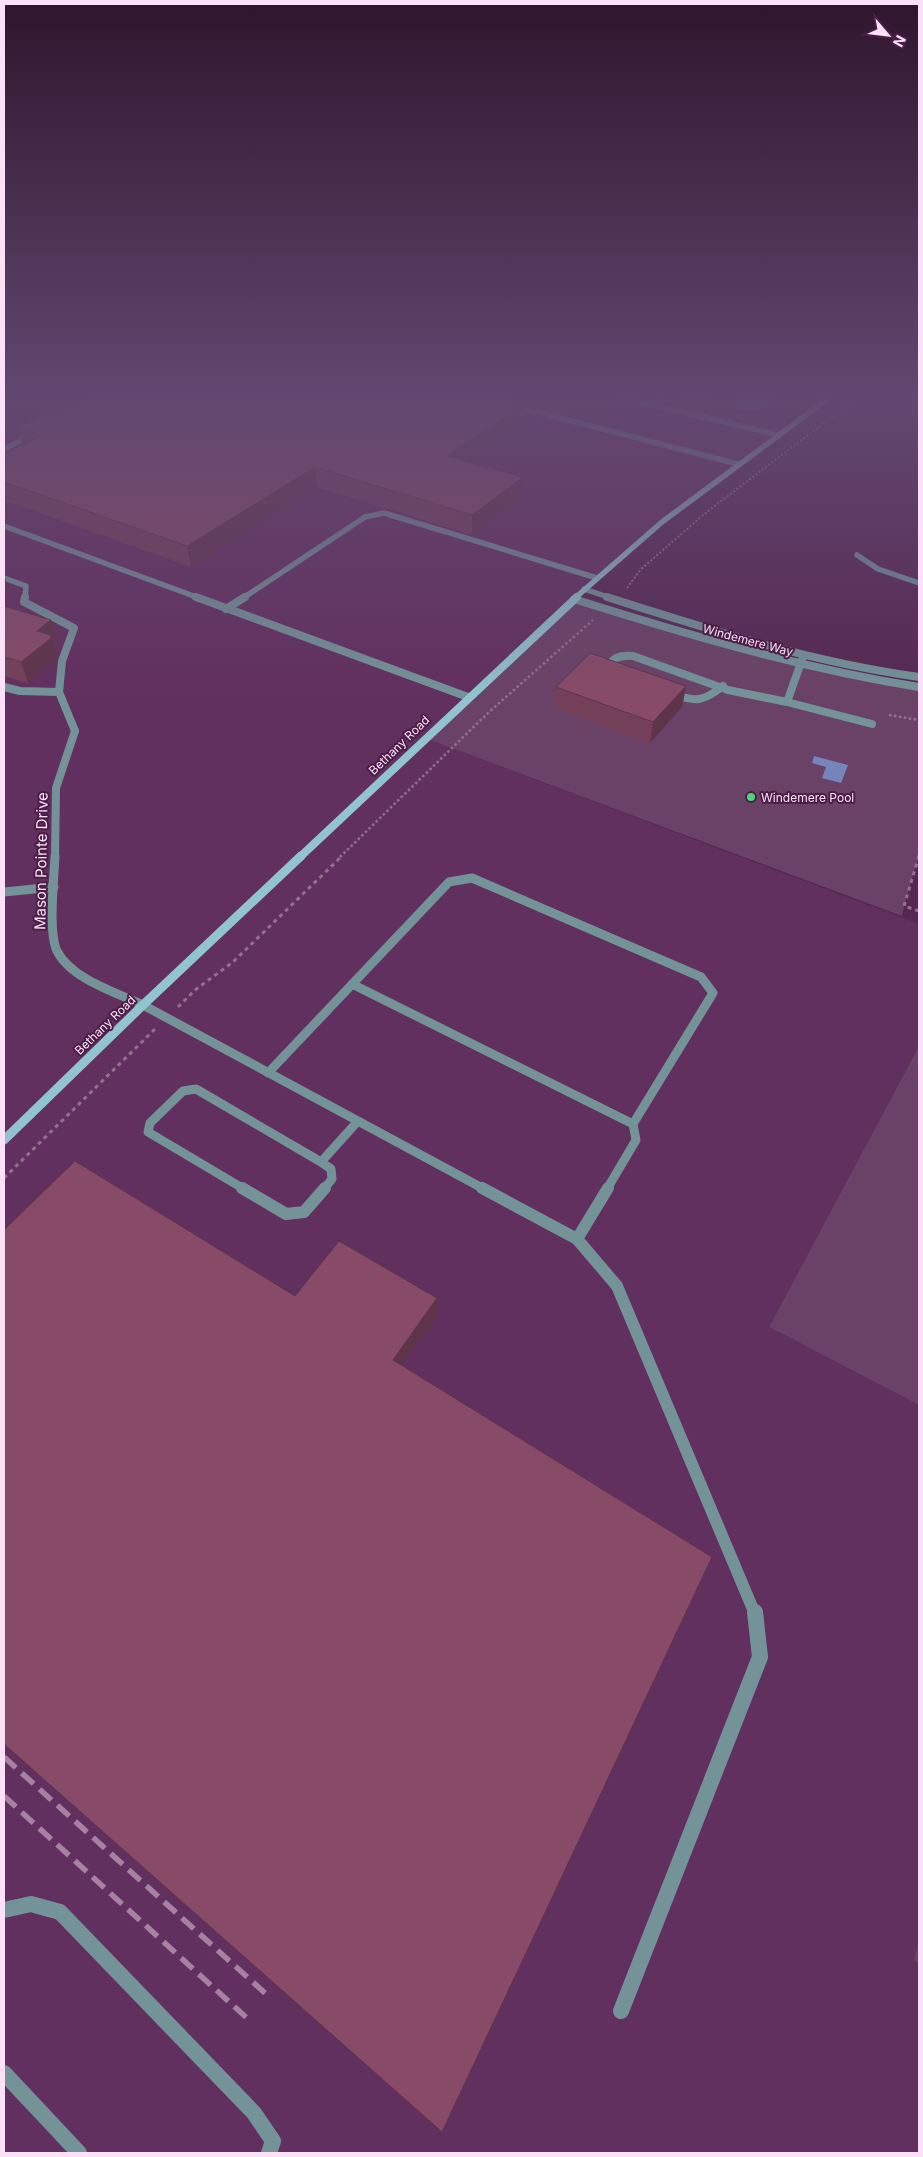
<svg xmlns="http://www.w3.org/2000/svg" width="923" height="2157" font-family="Inter,sans-serif">
	<style>
		.built { fill: #62305e }
		.green { fill: #6b4267 }
		.water { fill: #7585b9 }
		.lines { fill: none; stroke-linecap: round; stroke-linejoin: round }
		.path-far2 { stroke: #956f91; stroke-width: 2; stroke-dasharray: 2 2; stroke-linecap: butt }
		.path-far1 { stroke: #956f91; stroke-width: 2.5; stroke-dasharray: 2.5 2.5; stroke-linecap: butt }
		.path { stroke: #956f91; stroke-width: 3; stroke-dasharray: 4 4; stroke-linecap: butt }
		.service-far4 { stroke: #749399; stroke-width: 5.5 }
		.service-far3 { stroke: #749399; stroke-width: 8 }
		.service-far2 { stroke: #749399; stroke-width: 9 }
		.service-far1 { stroke: #749399; stroke-width: 12 }
		.service { stroke: #749399; stroke-width: 16 }
		.minor-far2 { stroke: #749399; stroke-width: 5.5 }
		.minor-far1 { stroke: #749399; stroke-width: 8 }
		.minor { stroke: #749399; stroke-width: 9 }
		.secondary-far2 { stroke: #91c4ce; stroke-width: 5.5 }
		.secondary-far1 { stroke: #91c4ce; stroke-width: 8 }
		.secondary { stroke: #91c4ce; stroke-width: 9 }
		.rail { stroke: #a681a2; stroke-width: 5.5; stroke-dasharray: 16 8; stroke-linecap: butt }
		.wall { fill: #744059 }
		.shaded-wall { fill: #5e3449 }
		.building { fill: #874b68; stroke: #5e3449 }
		.poi-dot { fill: #49d778; stroke: #4a1e46; stroke-width: 2 }
		.labels { text-anchor: middle; dominant-baseline: central; stroke-width: 4; stroke-linejoin: round; paint-order: stroke }
		.far-street-label { font-size: 12px; fill: #fde1f9; stroke: #4a1e46 }
		.far-poi-label { font-size: 12px; fill: #fde1f9; stroke: #4a1e46; text-anchor: start }
		.street-label { font-size: 15px; fill: #fde1f9; stroke: #4a1e46 }
	</style>
	<rect width="100%" height="100%" fill="#552851"/>
	<path class="built" d="M4,395h829l-171,127 -237,216 494,186v122l-150,281 150,78v748h-915z"/>
	<path class="green" d="M574,599l113,36 232,52v168l-15,51 -2,10 -477,-178z
		M919,1046v359l-150,-78z"/>
	<path class="water" d="M746,395h33l-23,16 -17,-1 -5,-6z
		M814,756l34,9 -7,18 -19,-5 4,-11 -14,-4z"/>
	<g class="lines">
		<path class="path-far2" d="M627,588l14,-19 67,-58 153,-116"/>
		<path class="path-far1" d="M889,715l30,5
			M340,857l149,-145 104,-92
			M918,857l1,-2"/>
		<path class="path" d="M919,856l-15,50 15,5
			M178,1007l17,-17 38,-28 109,-106
			M4,1178l151,-149"/>
		<path class="service-far4" d="M497,395l28,14 213,55
			M611,395l167,40
			M652,405l13,-10
			M4,449l28,-14
			M4,526l195,72
			M4,578l22,8 -1,12
			M243,598l122,-81 19,-4 213,65"/>
		<path class="service-far3" d="M25,597l-1,5 50,26 -12,33 -3,31 16,39
			M196,597l272,100
			M226,609l19,-12
			M609,670c1,-13 12,-15 24,-14l95,34 59,12 16,-45
			M4,687l16,4 39,1
			M672,694c24,8 31,8 51,-8
			M787,702l85,22"/>
		<path class="service-far2" d="M4,892l50,-5
			M352,984l281,140
			M143,1005l341,184
			M268,1073l181,-191 23,-4 229,99 12,16 -80,131 3,16 -29,49
			M321,1162l10,7 1,10 -8,10
			M321,1162l37,-41
			M244,1189l-96,-57 2,-9 33,-32 13,-2 125,73"/>
		<path class="service-far1" d="M242,1188l44,26 18,-2 21,-24
			M482,1188l95,51 40,47 138,328
			M577,1239l31,-51"/>
		<path class="service" d="M4,1910l27,-6 29,8 194,201 19,28 -4,12
			M621,2011l139,-354 -5,-45
			M4,2073l75,80"/>
		<path class="minor-far2" d="M857,555l21,14 41,14
			M584,589l27,9"/>
		<path class="minor-far1" d="M607,597c103,33 205,65 312,80
			M574,599c114,36 227,69 345,88
			M55,857l1,-69 19,-57"/>
		<path class="minor" d="M55,856c-1,22 -7,77 2,95 14,28 60,42 86,54"/>
		<path class="secondary-far2" d="M575,598l87,-76 171,-127"/>
		<path class="secondary-far1" d="M300,857l277,-260"/>
		<path class="secondary" d="M4,1140l139,-135 158,-149"/>
		<path class="rail" d="M4,1757l262,237
			M4,1796l245,224"/>
	</g>
	<path class="wall" d="M121,395l402,10 -1,19 -55,37 55,36 -50,38 -155,-48 -126,80 -187,-67v-46l18,-9 -5,-17z
		M669,395h59l-14,12 -36,-8 1,-2z
		M4,574l3,11 -1,22 51,34 -3,3 4,12 -2,4 -28,23 -24,-7z
		M686,686l-4,21 -32,36 -96,-35 2,-21z
		M919,1942v22l-5,-4z"/>
	<path class="shaded-wall" d="M716,395h12l-14,12z
		M523,405l-1,19 -74,51 -1,-19z
		M315,467l2,20 -126,80 -4,-21z
		M523,477l-1,20 -50,38v-20z
		M4,574l3,11 -1,41 -2,-6z
		M51,620l6,21 -3,3 4,12 -2,4 -28,23 -7,-21 16,-31z
		M686,686l-4,21 -32,36 3,-21z
		M437,1298v18l-42,60 -2,-16z"/>
	<path class="building" d="M96,395h388l39,10 -76,51 76,21 -51,38 -157,-48 -128,79 -183,-64v-28l38,-19 -25,-7 32,-16 6,2z
		M4,606l47,14 -14,11 14,4 -1,4 -29,23 -17,-5z
		M590,653l96,33 -33,36 -97,-35z
		M75,1161l220,135 44,-55 98,57 -44,62 319,197 -270,575 -438,-388v-514z"/>
	<linearGradient id="sky" x2="0" y2="1"><stop stop-color="#2f162d"/><stop offset="0.57" stop-color="#624870"/><stop offset="1" stop-color="#624870" stop-opacity="0"/></linearGradient>
	<rect width="923" height="697" fill="url(#sky)"/>
	<circle class="poi-dot" cx="751" cy="797" r="5"/>
	<g class="labels">
		<g class="far-street-label">
			<text transform="translate(748 640) rotate(15)">Windemere Way</text>
			<text transform="translate(399 745) rotate(-44)">Bethany Road</text>
			<text transform="translate(105 1025) rotate(-44)">Bethany Road</text>
		</g>
		<g class="far-poi-label">
			<text x="761" y="797">Windemere Pool</text>
		</g>
		<g class="street-label">
			<text transform="translate(41 861) rotate(-89)">Mason Pointe Drive</text>
		</g>
	</g>
	<rect width="923" height="2157" fill="none" stroke="#fde1f9" stroke-width="10"/>
	<g transform="translate(888 35) rotate(118)" stroke="#4a1e46" stroke-width="4" paint-order="stroke">
	<path d="M0-4L9 19L0 12L-9 19Z" fill="#fde1f9"/>
	<text y="-8" font-size="14" font-weight="bold" text-anchor="middle" fill="#fde1f9">N</text>
	</g>
</svg>
